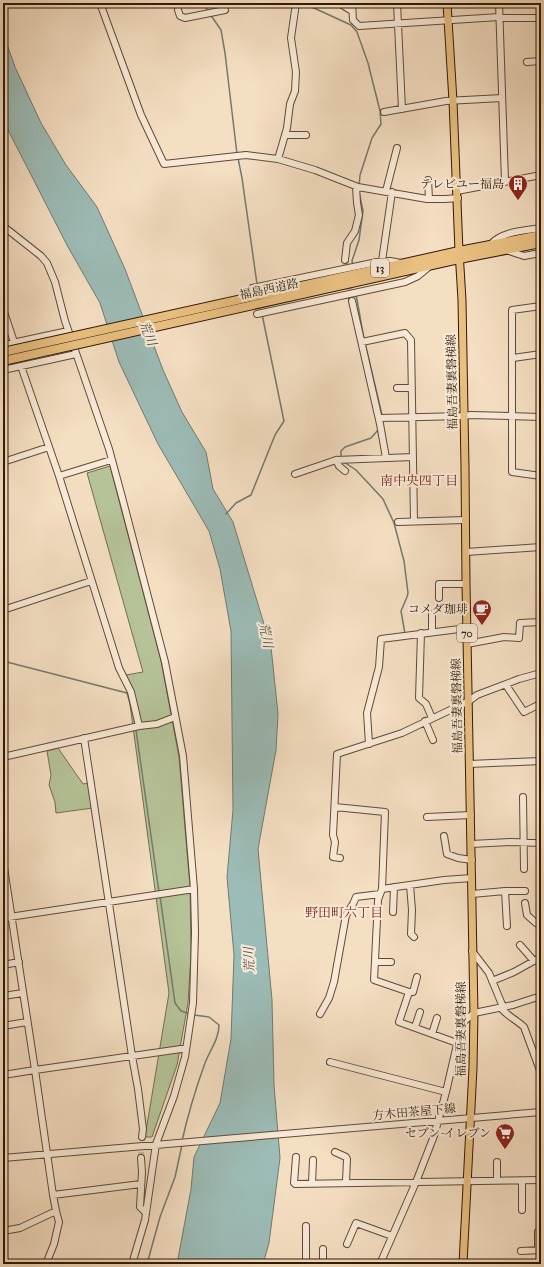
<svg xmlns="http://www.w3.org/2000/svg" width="544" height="1267" font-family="'IM FELL French Canon','Noto Serif JP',serif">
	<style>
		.green { fill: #b6c399; stroke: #736e4e }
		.water { fill: #9cbcb7; stroke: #717b6f }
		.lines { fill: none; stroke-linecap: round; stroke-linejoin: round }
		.stream { stroke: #717b6f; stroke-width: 1.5 }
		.minor-tunnel { stroke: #ceb79d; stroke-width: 6; stroke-dasharray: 6 3; stroke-linecap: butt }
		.minor-casing { stroke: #614a34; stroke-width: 8 }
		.major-casing { stroke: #301904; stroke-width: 9 }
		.highway-casing { stroke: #301904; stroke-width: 10 }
		.minor { stroke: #f8ead8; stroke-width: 6 }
		.major { stroke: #eac082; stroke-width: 7 }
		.highway { stroke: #eac082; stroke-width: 8 }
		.highway-bridge-casing { stroke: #301904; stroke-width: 10; stroke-linecap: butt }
		.highway-bridge { stroke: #eac082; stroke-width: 8 }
		.labels { text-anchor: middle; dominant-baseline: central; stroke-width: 4; stroke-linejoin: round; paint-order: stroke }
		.shield { fill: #f8ead8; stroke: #6c5844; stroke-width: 1 }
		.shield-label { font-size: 11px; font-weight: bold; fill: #301904 }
		.poi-label { font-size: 12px; fill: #301904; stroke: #f8ead8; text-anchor: end }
		.street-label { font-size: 12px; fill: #301904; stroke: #f8ead8 }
		.water-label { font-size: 13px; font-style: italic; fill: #565243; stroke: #f8ead8 }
		.neighbourhood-label { font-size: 13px; fill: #7a1f14; stroke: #f8ead8 }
	</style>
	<rect width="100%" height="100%" fill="#f5dfc3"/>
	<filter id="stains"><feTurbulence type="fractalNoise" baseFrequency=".005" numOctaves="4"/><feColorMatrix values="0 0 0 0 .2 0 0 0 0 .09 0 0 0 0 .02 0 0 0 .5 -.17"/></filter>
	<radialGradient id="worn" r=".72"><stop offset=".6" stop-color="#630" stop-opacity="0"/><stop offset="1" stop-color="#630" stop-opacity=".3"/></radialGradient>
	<path class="green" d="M110,466l51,195 18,96 11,130 1,68 -3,48 -11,62 -25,72h-7l24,-144 -43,-318 17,-3 -56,-199z
		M58,748l25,36 6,-1 4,25 -37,5 -1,-11 -6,-17 2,-10 -4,-24z"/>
	<path class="water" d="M3,33l12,34 26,56 25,42 31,42 28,62 38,101 19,42 24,40 7,37 20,33 38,125 7,67 -2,36 -18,99 14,151 2,85 6,73 -11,85 -6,21h-86l14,-75 3,-32 26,-54 11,-64 3,-84 -7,-78 6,-67 -2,-179 -11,-62 -11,-38 -51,-87 -39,-82 -19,-59 -32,-56 -60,-117 -5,-15z"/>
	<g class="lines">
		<path class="stream" d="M203,3l5,8
			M303,3l48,22 6,7 11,31 12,48 1,13 -9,14 -12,37 -1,11
			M210,14l11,16 4,23 12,101
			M238,158l4,20 15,106
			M353,266l-1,-5 7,-21 4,-29 -4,-19
			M356,294l8,45
			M365,343l17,72
			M341,458v-7l4,-4 26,-9 8,-9
			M344,462l12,8 27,29 11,24 10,38 4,32 -1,4 -6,14 4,23
			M226,514l10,-11 15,-8 24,-60 9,-14 -22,-107
			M3,661l124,32 6,21
			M136,730l23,162
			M160,896l15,107 6,8 9,3
			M182,1141c6,-27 14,-53 23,-78 5,-13 14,-24 14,-38l-10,-8 -15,-2
			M147,1264l13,-47 15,-40 7,-32"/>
		<path class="minor-tunnel" d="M345,260l7,41
			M141,1158l1,-21"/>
		<g class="minor-casing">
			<path id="minor" d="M100,3l41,112 23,49 82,-9 32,4 37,11 43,17 69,12h18l13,-1
				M334,3h5l13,8
				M352,3l1,17 6,6 140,-9
				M397,3l5,106
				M499,3l6,178
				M178,10l2,6 5,2 40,-8
				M499,18h42
				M527,62l14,-1
				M384,112l62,-11 56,-3
				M285,135h21
				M278,159l9,-31 3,-24 5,-13 1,-19 -5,-34 5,-35
				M428,180l1,19
				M386,191l11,-43
				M457,191l84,-16
				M3,226l38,30 6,7 8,19 10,39 44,128 13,48 43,165 18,94 11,133 1,44 -2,70 -8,54 -11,39 -18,48 -11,76 -13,44
				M491,244c12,-13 33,-13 50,-16
				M506,250l18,6 17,-3
				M345,260l2,-17 8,-12 4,-16 -2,-12 -1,-16
				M382,261l10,-69
				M252,288l130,-27h8l11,2
				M352,301l28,123 6,34
				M541,306l-29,4v162l29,4
				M3,309l11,33
				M257,314l148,-32 13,-6 12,-10
				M362,342l43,-9 6,7 3,181
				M3,345l65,-14
				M513,358l28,-4
				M21,366l38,110 52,-16
				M3,370l73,-16
				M397,388h15
				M379,418l85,-2 7,-1 70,2
				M336,460l3,6 6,5
				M3,462l46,-15
				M295,474l41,-14 77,-3
				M59,476l60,192 12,24 8,34
				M398,522l67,-2
				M466,552l75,-5
				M439,598v-14h27
				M3,610l88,-29
				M432,614v18
				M421,633l-2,65 7,6 6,14
				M467,644l37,-7 15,1 1,-15 21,-1
				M506,685l18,27 12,-6 5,-1
				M425,721l8,19
				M84,738l48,318 6,33 5,40 -1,8
				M369,744l-2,-31 12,-46 2,-28 86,-11
				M3,757l136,-31 18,-2 18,-7
				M469,764l72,-3
				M523,797l1,72
				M335,807l50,5 -3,77 -4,11 -4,80 35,12 -10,30 58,21
				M427,817l44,-2
				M444,836l3,18 11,4 14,2
				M471,844l40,-2 30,1
				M340,858l-7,-1 2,-15 -2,-7 4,-81 65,-21 67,-32 8,-6 42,-16 22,-6
				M3,861l32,209 146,-21h5
				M410,885l2,25 -1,24 3,3
				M382,889l62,-9 28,-2
				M505,891l2,35
				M472,894l33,-3h20
				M525,903l2,12 9,8 5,1
				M393,912l1,-25
				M3,918l191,-29
				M520,945l14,16
				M472,951l17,22 14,34
				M375,962h16
				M3,965l16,-3
				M492,981l22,-9 27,-15
				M409,992h4l4,-15
				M3,996l20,-3
				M501,1008c6,8 16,12 23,19l17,46
				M320,1014l9,-16 5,-16 12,-67 7,-11 3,-7 24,-3
				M3,1026l24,-4
				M415,1027l5,-15
				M432,1034l5,-16
				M330,1062l116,30
				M3,1075l32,-5 18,125 88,-11
				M335,1152l11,5 1,2 -1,23
				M296,1157l-2,26 1,1 246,-4
				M3,1158l538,-46
				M141,1158l1,14 -2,35 6,6
				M497,1180v-18
				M312,1183l1,-23
				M522,1210v-29
				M306,1226v38
				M3,1231l17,-3 36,-17 -3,-16
				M538,1232v18
				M347,1244l9,-21 36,13
				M323,1249v15
				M521,1251l20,-1
				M46,1264l8,-20 5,-22 -3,-11
				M380,1264l36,-82 18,-46 12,-44 16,-69 12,-10 39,-8 28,-9"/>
		</g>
		<g class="major-casing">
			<path id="major" d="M447,3l6,98 6,150 3,49 3,168 1,116 8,429 -1,55 -10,196"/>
		</g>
		<g class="highway-casing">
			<path id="highway" d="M301,286l158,-35 82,-16
				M302,294l157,-35 82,-16"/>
		</g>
		<use href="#minor" class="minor"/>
		<use href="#major" class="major"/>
		<use href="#highway" class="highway"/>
		<g class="highway-bridge-casing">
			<path id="highway-bridge" d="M3,352l298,-66
				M3,361l299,-67"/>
		</g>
		<use href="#highway-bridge" class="highway-bridge"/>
	</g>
	<defs>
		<g id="building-pin" transform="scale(1)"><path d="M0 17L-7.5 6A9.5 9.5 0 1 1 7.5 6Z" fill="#8f2418" stroke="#f8ead8"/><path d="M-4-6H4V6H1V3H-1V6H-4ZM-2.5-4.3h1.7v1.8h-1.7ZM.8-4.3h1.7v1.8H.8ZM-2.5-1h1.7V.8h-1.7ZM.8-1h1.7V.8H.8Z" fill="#fff"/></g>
		<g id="cafe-pin" transform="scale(1)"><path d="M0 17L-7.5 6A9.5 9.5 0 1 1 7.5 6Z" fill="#8f2418" stroke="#f8ead8"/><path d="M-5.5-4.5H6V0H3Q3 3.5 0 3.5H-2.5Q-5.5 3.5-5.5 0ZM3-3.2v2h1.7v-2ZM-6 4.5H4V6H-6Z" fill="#fff"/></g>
		<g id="supermarket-pin" transform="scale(1)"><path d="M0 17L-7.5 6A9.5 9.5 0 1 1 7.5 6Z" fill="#8f2418" stroke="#f8ead8"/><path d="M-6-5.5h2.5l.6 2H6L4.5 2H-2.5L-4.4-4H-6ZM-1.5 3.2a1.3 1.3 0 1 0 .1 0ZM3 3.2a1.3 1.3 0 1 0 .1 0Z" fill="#fff"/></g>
	</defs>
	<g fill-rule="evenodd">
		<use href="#building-pin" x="518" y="184"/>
		<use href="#cafe-pin" x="482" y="609"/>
		<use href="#supermarket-pin" x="505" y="1133"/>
	</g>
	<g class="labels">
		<g class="shield">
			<rect x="371" y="259" width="18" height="18" rx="3"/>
			<rect x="457" y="624" width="20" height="18" rx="3"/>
		</g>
		<g class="shield-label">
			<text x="380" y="268">13</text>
			<text x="467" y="633">70</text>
		</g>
		<g class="poi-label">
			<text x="504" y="184">テレビユー福島</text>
			<text x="468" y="609">コメダ珈琲</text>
			<text x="491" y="1133">セブン-イレブン</text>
		</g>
		<g class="street-label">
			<text transform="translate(269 289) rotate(-12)">福島西道路</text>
			<text transform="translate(452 382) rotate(-91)">福島吾妻裏磐梯線</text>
			<text transform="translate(457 706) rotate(-91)">福島吾妻裏磐梯線</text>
			<text transform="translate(461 1029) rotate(-90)">福島吾妻裏磐梯線</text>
			<text transform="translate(414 1112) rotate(-5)">方木田茶屋下線</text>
		</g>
		<g class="water-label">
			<text transform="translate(148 333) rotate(68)">荒川</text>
			<text transform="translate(266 635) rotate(78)">荒川</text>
			<text transform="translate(249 960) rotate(-93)">荒川</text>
		</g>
		<g class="neighbourhood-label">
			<text x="419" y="480">南中央四丁目</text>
			<text x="344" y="912">野田町六丁目</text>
		</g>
	</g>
	<rect width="544" height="1267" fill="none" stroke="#f5dfc3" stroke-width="16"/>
	<rect x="4" y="4" width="536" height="1259" fill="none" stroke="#301904" stroke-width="2"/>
	<rect x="8" y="8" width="528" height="1251" fill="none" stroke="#301904"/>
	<rect width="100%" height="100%" filter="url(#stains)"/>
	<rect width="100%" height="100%" fill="url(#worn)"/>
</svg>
